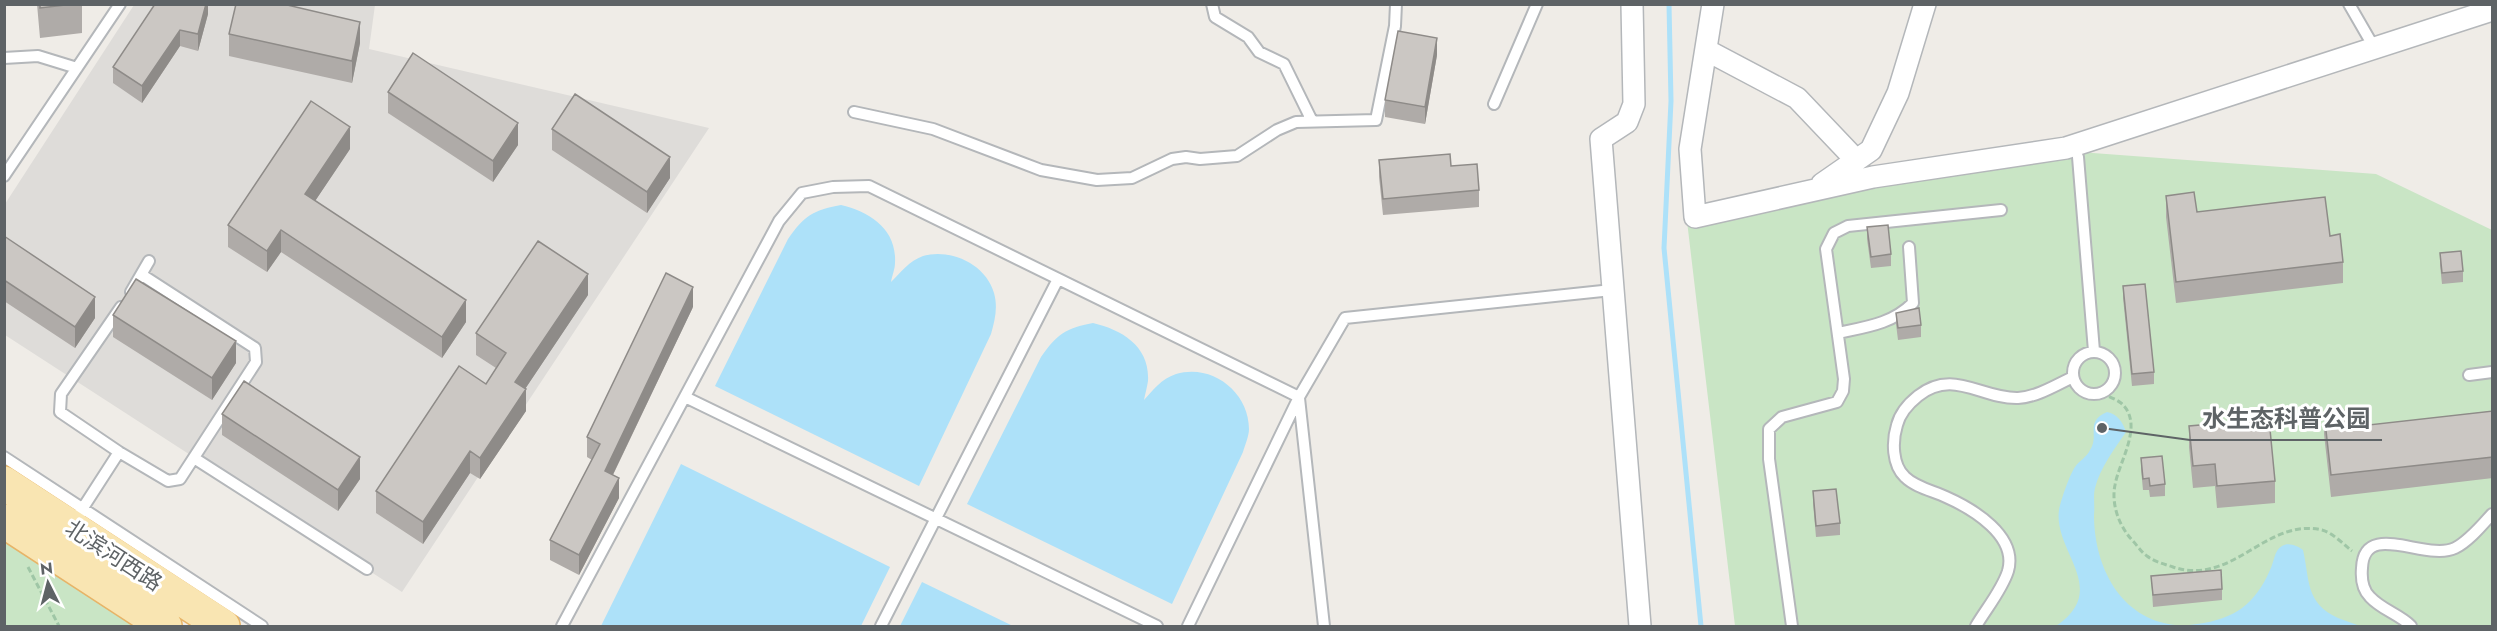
<svg xmlns="http://www.w3.org/2000/svg" width="2497" height="631" font-family="Jost,'Noto Sans SC',sans-serif">
	<style>
		.industrial { fill: #dedcd9 }
		.green { fill: #c9e5c5 }
		.water { fill: #ade1f9 }
		.lines { fill: none; stroke-linecap: round; stroke-linejoin: round }
		.stream { stroke: #ade1f9; stroke-width: 5 }
		.service-casing { stroke: #b4b7ba; stroke-width: 14 }
		.minor-casing { stroke: #b4b7ba; stroke-width: 24 }
		.primary-casing { stroke: #e7b468; stroke-width: 36 }
		.path { stroke: #9fc6a6; stroke-width: 3; stroke-dasharray: 6 3; stroke-linecap: butt }
		.service { stroke: #fff; stroke-width: 10 }
		.minor { stroke: #fff; stroke-width: 21 }
		.primary { stroke: #f9e5b2; stroke-width: 33 }
		.wall { fill: #afaba8 }
		.shaded-wall { fill: #8e8b88 }
		.building { fill: #cbc7c3; stroke: #8e8b88; stroke-width: 1.5 }
		.labels { text-anchor: middle; dominant-baseline: central; stroke-width: 6; stroke-linejoin: round; paint-order: stroke }
		.street-label { font-size: 22px; fill: #5e6366; stroke: #fff }
		.leader { fill: none; stroke: #5e6366; stroke-width: 2 }
		.callout-dot { fill: #5e6366; stroke: #fff; stroke-width: 2 }
		.callout-label { font-size: 24px; text-anchor: middle; font-weight: bold; fill: #5e6366; stroke: #fff; stroke-width: 6; stroke-linejoin: round; paint-order: stroke }
	</style>
	<rect width="100%" height="100%" fill="#efece7"/>
	<path class="industrial" d="M134,5h241l-6,44 340,79 -307,464 -397,-257v-131z"/>
	<path class="green" d="M2066,151l310,23 116,56v396h-757l-48,-405z
		M5,521l160,105h-160z"/>
	<path class="water" d="M841,205c29,7 56,24 54,58 0,6 -3,13 -4,19 10,-10 18,-21 32,-26 27,-8 63,8 71,37 4,14 1,27 -3,41l-72,152 -204,-100 73,-147c16,-23 25,-29 53,-34z
		M1093,323c30,7 57,24 55,58 -1,7 -3,13 -4,19 9,-10 17,-21 32,-26 36,-11 73,18 73,55 0,7 -4,16 -6,23l-71,152 -205,-100 74,-147c16,-23 25,-29 52,-34z
		M2107,412c10,2 16,10 19,20 -11,16 -26,36 -31,56 -2,8 0,18 -1,27 0,51 26,104 81,110 7,1 15,0 22,-1 38,-5 58,-20 73,-54 4,-7 4,-20 12,-24 7,-4 15,0 21,4 7,30 2,53 35,68 7,3 15,5 22,8h-304c55,-37 -3,-74 3,-116 2,-10 10,-34 16,-43 4,-6 12,-10 15,-17 10,-15 -6,-28 17,-38z
		M681,464l209,103 -29,59h-260z
		M922,582l91,44h-113z"/>
	<g class="lines">
		<path class="stream" d="M1669,4l2,97 -7,147 37,378"/>
		<g class="service-casing">
			<path id="service" d="M1212,4l3,13 33,20 11,15 25,12 28,57
				M2349,4l26,45
				M4,58l34,-2 39,12
				M1494,104l43,-100
				M854,112l79,17 108,41 56,10 35,-2 40,-19 14,-2 14,2 37,-3 40,-26 19,-8 80,-2 19,-94 1,-22
				M2078,157l16,194
				M4,176l116,-172
				M131,292l18,-31
				M121,307l-60,87 -1,18 59,40 49,29 12,-2 76,-117 -1,-14 -113,-73
				M1838,333c28,-6 54,-9 75,-30l-4,-56
				M2073 373a21 21 0 1 1 42 0a21 21 0 1 1-42 0Z
				M2469,375l23,-3
				M685,397l472,229
				M1299,398l25,228
				M4,457l258,169
				M194,458l173,111
				M79,514l40,-62
				M562,626l217,-405 23,-28 31,-6 36,-1 430,211
				M881,626l177,-347
				M1188,626l111,-229 46,-79 267,-28
				M1792,626l-23,-167v-30l13,-12 55,-15 6,-11 1,-12 -18,-130 8,-16 14,-7 153,-16
				M1976,626c10,-17 26,-36 32,-55 10,-35 -35,-62 -62,-74 -13,-6 -31,-10 -41,-20 -13,-12 -13,-36 -8,-52 3,-12 11,-21 21,-29 35,-28 63,3 100,2 19,-1 38,-13 55,-21
				M2411,626c-12,-12 -29,-16 -41,-29 -8,-8 -9,-18 -8,-29 2,-49 64,-6 93,-20 14,-7 27,-23 37,-34"/>
		</g>
		<g class="minor-casing">
			<path id="minor" d="M1632,4l2,100 -7,18 -26,17 39,487
				M1713,4l-23,145 5,68 178,-40 193,-29 426,-138
				M1708,51l89,47 59,62
				M1822,184l49,-34 27,-57 27,-89"/>
		</g>
		<g class="primary-casing">
			<path id="primary" d="M4,483l219,143
				M4,521l161,105"/>
		</g>
		<path class="path" d="M2101,393c6,3 15,6 20,10 24,21 -2,58 -6,82 -4,19 4,41 17,55 5,5 9,12 15,16 8,6 17,8 26,11 60,20 93,-50 149,-37 11,3 21,14 30,21
			M28,567l31,59"/>
		<use href="#service" class="service"/>
		<use href="#minor" class="minor"/>
		<use href="#primary" class="primary"/>
	</g>
	<path class="wall" d="M37,4h45v29l-42,5z
		M208,4v10l-10,37 -18,-5 -38,57 -29,-20v-16z
		M229,34l131,9 -8,40 -123,-27z
		M1437,55l-12,69 -40,-7v-17z
		M388,92l130,53 -25,37 -105,-69z
		M552,129l118,49 -23,35 -95,-63z
		M350,149l-35,52 151,121 -24,36 -161,-106 -14,20 -39,-25v-22z
		M1379,160l72,6 28,24v17l-96,8 -4,-38z
		M2166,196l31,16 133,24 13,26v21l-167,20 -10,-86z
		M1867,227l24,27v12l-20,2 -4,-29z
		M4,236l91,82 -20,30 -71,-47z
		M2440,253l23,18v11l-21,2 -2,-19z
		M2123,286l31,86v12l-22,2 -9,-88z
		M588,295l-63,94 1,22 -46,68 -10,-6 -47,71 -47,-31v-22l110,-107 10,-16 -20,-13v-22z
		M693,307l-80,168 6,23 -40,77 -29,-15v-20l42,-80 -5,-3v-20z
		M1896,313l25,12v12l-23,3 -2,-16z
		M113,315l123,48 -24,37 -99,-63z
		M2493,411v67l-162,19 -7,-63v-21l36,13z
		M222,414l138,65 -22,32 -116,-76z
		M2189,426l86,55v22l-58,5 -2,-22 -22,2 -4,-41z
		M2141,458l24,26v12l-15,1 -1,-7h-6l-2,-21z
		M1813,491l27,32v12l-24,2 -3,-34z
		M2151,576l71,13v11l-69,7z"/>
	<path class="shaded-wall" d="M206,4h2v10l-10,37v-17z
		M360,22v21l-8,40v-22z
		M180,30v16l-38,57v-17z
		M1437,38v17l-12,69v-17z
		M518,123v22l-25,37v-21z
		M350,127v22l-45,67v-22z
		M670,157v21l-23,35v-21z
		M281,230v22l-14,20v-21z
		M588,274v21l-73,109v-22z
		M693,287v20l-88,184v-20z
		M95,297v21l-20,30v-21z
		M466,300v22l-24,36v-21z
		M236,341v22l-24,37v-22z
		M526,389v22l-46,68v-21z
		M470,451v22l-47,71v-22z
		M360,457v22l-22,32v-21z
		M619,478v20l-40,77v-20z"/>
	<path class="building" d="M40,4h34l-34,4z
		M155,4h51l-8,30 -18,-4 -38,56 -29,-19z
		M236,4h47l77,18 -8,39 -123,-27z
		M1398,31l39,7 -12,69 -40,-7z
		M413,53l105,70 -25,38 -105,-69z
		M575,94l95,63 -23,35 -95,-63z
		M311,101l39,26 -45,67 161,106 -24,37 -161,-107 -14,21 -39,-26z
		M1450,154l1,12 26,-2 2,26 -96,9 -4,-39z
		M2194,192l3,20 128,-15 5,39 10,-2 3,28 -167,20 -10,-86z
		M1888,225l3,29 -20,3 -4,-30z
		M4,236l91,61 -20,30 -71,-47z
		M538,241l50,33 -73,108 11,7 -46,69 -10,-7 -47,71 -47,-31 83,-125 27,18 20,-31 -30,-20z
		M2461,251l2,20 -21,2 -2,-20z
		M666,273l27,14 -88,184 14,7 -40,77 -29,-15 50,-96 -13,-7z
		M136,279l100,62 -24,37 -99,-63z
		M2145,284l9,88 -22,2 -9,-88z
		M1919,308l2,17 -23,3 -2,-15z
		M244,381l116,76 -22,33 -116,-76z
		M2358,409l2,17 133,-15v46l-162,18 -7,-62z
		M2269,419l6,62 -58,5 -2,-22 -22,2 -4,-40z
		M2162,456l3,28 -15,2 -1,-8 -6,1 -2,-21z
		M1836,489l4,34 -24,3 -3,-35z
		M2221,570l1,19 -69,6 -2,-19z"/>
	<g class="labels">
		<g class="street-label">
			<text transform="translate(114 555) rotate(33)">北滨河西路</text>
		</g>
	</g>
	<path class="leader" d="M2102 428L2190 440H2382"/>
	<circle class="callout-dot" cx="2102" cy="428" r="6"/>
	<g class="callout-label">
		<text x="2286" y="427">水生态科普公园</text>
	</g>
	<rect width="2497" height="631" fill="none" stroke="#5e6366" stroke-width="12"/>
	<g transform="translate(48 583) rotate(354)" stroke="#ffffff" stroke-width="4.5" paint-order="stroke">
	<path d="M0-4.5L10 22L0 15L-10 22Z" fill="#5e6366"/>
	<text y="-9" font-size="16" font-weight="bold" text-anchor="middle" fill="#5e6366">N</text>
	</g>
</svg>
